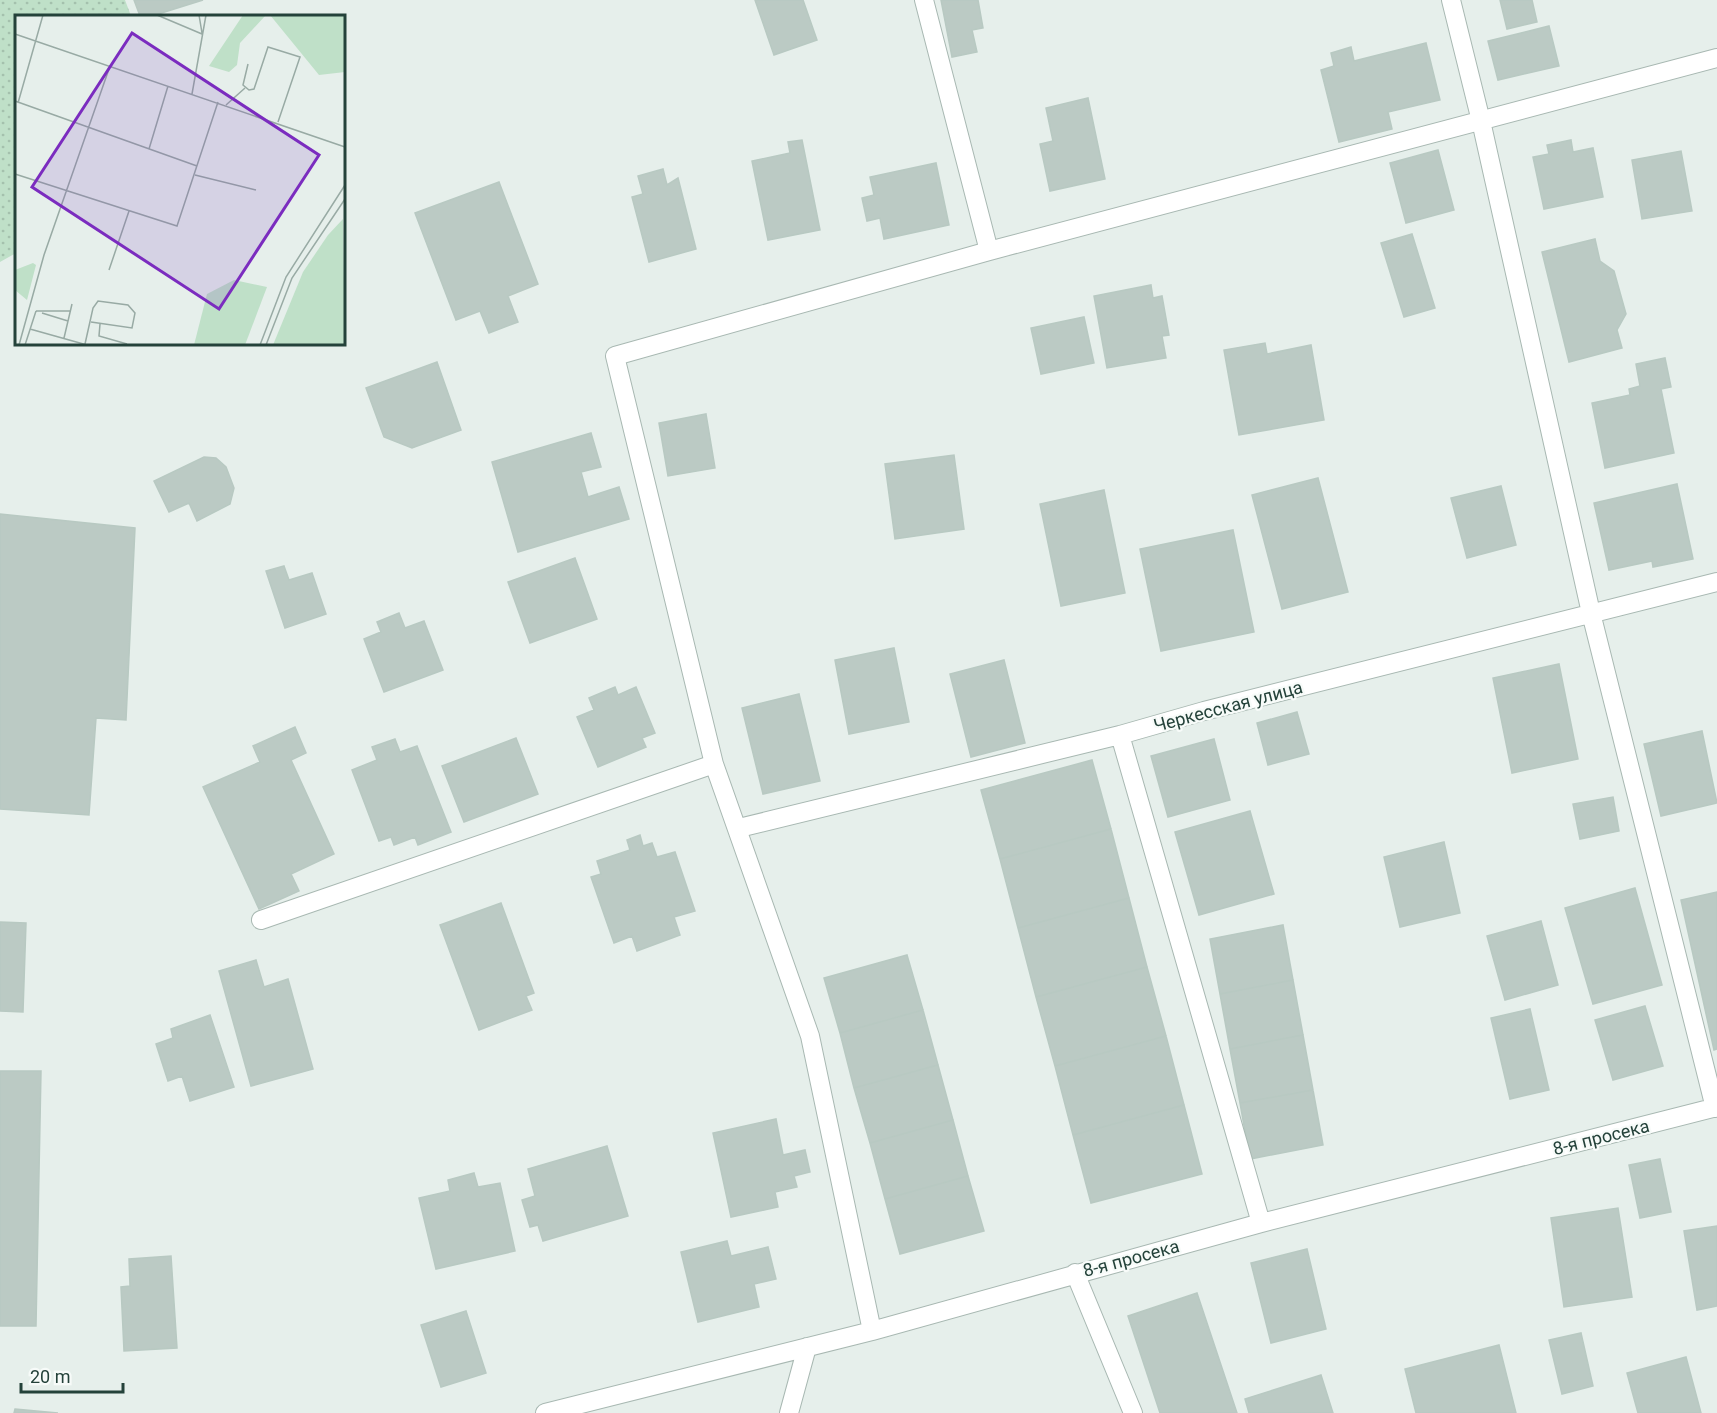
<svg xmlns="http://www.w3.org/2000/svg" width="1717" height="1413" font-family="Roboto,sans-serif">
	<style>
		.grass { fill: url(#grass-dots) }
		.building { fill: #bbcac4; stroke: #b8c9c2; stroke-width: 1.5 }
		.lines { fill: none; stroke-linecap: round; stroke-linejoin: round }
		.minor-casing { stroke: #a8b8b2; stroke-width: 20 }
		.minor { stroke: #fff; stroke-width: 18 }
		.labels { text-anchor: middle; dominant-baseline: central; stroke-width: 4.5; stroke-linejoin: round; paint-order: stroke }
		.street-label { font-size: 18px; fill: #24423a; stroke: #f7fbf9 }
		.inset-road { fill: none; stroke: #98aaa4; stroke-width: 1.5 }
		.view { fill: #7b2cbf; fill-opacity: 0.15; stroke: #7b2cbf; stroke-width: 3 }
		.inset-edge { fill: none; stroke: #24423a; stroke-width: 3 }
	</style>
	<defs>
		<pattern id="grass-dots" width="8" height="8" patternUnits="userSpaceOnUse" patternTransform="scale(1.5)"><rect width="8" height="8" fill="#bfe0c8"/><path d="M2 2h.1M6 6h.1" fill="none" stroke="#a4c1ad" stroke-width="1.8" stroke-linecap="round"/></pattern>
	</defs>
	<rect width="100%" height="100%" fill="#e6efeb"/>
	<path class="grass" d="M0,0h125l6,16h-115v237l-16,9z"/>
	<path class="building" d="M134,0h69l-51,16h-12z
		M755,0h48l14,40 -43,15z
		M941,0h37l5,28 -11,2 5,22 -25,5z
		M1500,0h32l5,22 -30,7z
		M1549,26l10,40 -61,14 -10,-39z
		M1426,43l14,57 -52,12 4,17 -53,13 -18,-72 13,-4 -3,-13 20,-6 3,14z
		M1088,98l17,81 -55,12 -10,-47 13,-3 -7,-33z
		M802,140l18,90 -52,10 -16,-79 38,-8 -2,-11z
		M1571,140l2,12 20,-4 10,49 -59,12 -11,-52 16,-3 -2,-9z
		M1438,150l16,60 -48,13 -16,-60z
		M1681,151l11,60 -50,8 -10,-59z
		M936,163l13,62 -65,14 -4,-21 -13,3 -5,-23 12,-3 -4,-18z
		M663,169l4,16 11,-7 18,71 -47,13 -17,-65 11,-3 -5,-18z
		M499,182l39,102 -30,12 10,26 -29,11 -9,-22 -24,9 -41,-107z
		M1412,234l23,74 -31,9 -23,-74z
		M1595,239l5,22 14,10 12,43 -9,16 5,18 -53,14 -27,-110z
		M1151,285l2,13 9,-2 7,39 -7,1 4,22 -59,10 -13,-72z
		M1084,317l10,46 -53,11 -10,-46z
		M1265,343l2,11 44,-9 13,75 -85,15 -15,-85z
		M1665,358l6,29 -10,2 13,64 -69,15 -13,-65 38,-8 -1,-6 11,-3 -4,-22z
		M437,362l24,68 -49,18 -28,-11 -18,-49z
		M706,414l9,54 -47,8 -9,-53z
		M591,433l10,34 -20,5 7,25 31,-10 10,32 -111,33 -26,-90z
		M954,455l10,74 -69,10 -10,-75z
		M204,457l12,1 10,9 8,21 -4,16 -33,17 -8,-18 -20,9 -15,-31z
		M1318,478l30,114 -66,17 -30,-114z
		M1677,484l16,75 -40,8 -1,-6 -43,9 -15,-67z
		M1501,486l15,59 -49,13 -16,-60z
		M1104,490l21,103 -64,13 -21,-102z
		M0,514l135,14 -9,192 -30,-2 -7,97 -89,-6z
		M1233,530l21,102 -93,19 -21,-102z
		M575,558l22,61 -67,24 -22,-61z
		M284,566l5,14 23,-7 14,41 -41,14 -19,-57z
		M399,613l6,15 19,-7 19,49 -59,22 -20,-53 17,-7 -4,-10z
		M894,648l15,74 -60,12 -14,-74z
		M1004,660l21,83 -54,14 -21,-83z
		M1559,664l19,95 -66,14 -19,-95z
		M615,687l3,8 18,-8 19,46 -13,5 4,9 -48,20 -21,-50 17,-7 -5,-12z
		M799,694l21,87 -57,13 -21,-86z
		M1297,712l12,42 -41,11 -11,-42z
		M295,727l11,26 -15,7 43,94 -43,20 8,17 -40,18 -56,-122 57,-25 -7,-16z
		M1702,731l15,72 -56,13 -17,-72z
		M516,738l22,56 -74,28 -22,-56z
		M395,739l5,13 17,-6 34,86 -33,13 -3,-8 -21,8 -3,-8 -12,4 -27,-71 25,-10 -5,-13z
		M1214,739l16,61 -62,17 -17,-61z
		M1092,760l19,69 -111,30 -19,-69z
		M1613,797l6,34 -39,8 -7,-35z
		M1250,811l24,83 -75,21 -24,-83z
		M1111,829l18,69 -111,30 -18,-69z
		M640,835l3,11 9,-3 5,14 18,-5 20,59 -21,6 6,18 -43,16 -5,-15 -18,7 -23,-66 10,-3 -4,-13 33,-11 -3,-10z
		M1444,842l16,71 -60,14 -16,-70z
		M1635,888l27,97 -69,19 -28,-96z
		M1717,892v157l-3,1 -33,-150z
		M1129,898l18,69 -111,30 -18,-69z
		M501,903l33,90 -8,3 6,14 -53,20 -39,-105z
		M1541,921l17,64 -53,15 -18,-64z
		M0,922l26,1 -3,89 -23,-1z
		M1283,925l10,55 -73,14 -10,-55z
		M907,955l16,55 -83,23 -16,-55z
		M256,960l8,27 24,-8 25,90 -62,17 -32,-115z
		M1147,967l19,69 -111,30 -19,-69z
		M1293,980l10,55 -73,14 -10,-55z
		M1645,1006l18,60 -50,14 -18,-60z
		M1530,1009l19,81 -39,9 -19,-81z
		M923,1010l15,55 -84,23 -14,-55z
		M210,1015l24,72 -44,14 -8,-25 -14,5 -12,-37 17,-6 -2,-9z
		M1303,1035l10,55 -73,13 -10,-54z
		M1166,1036l18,69 -111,30 -18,-69z
		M938,1065l15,55 -83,23 -16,-55z
		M0,1071h41l-5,255h-36z
		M1313,1090l10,55 -73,14 -10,-56z
		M1184,1105l18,69 -111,29 -18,-68z
		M776,1119l7,36 22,-5 5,22 -16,4 3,11 -22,5 3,15 -47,10 -18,-84z
		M953,1120l15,56 -83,23 -15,-56z
		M607,1146l21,70 -85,25 -5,-16 -8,2 -8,-27 13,-4 -7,-27z
		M1660,1159l11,53 -31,6 -11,-53z
		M474,1173l4,14 22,-4 15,68 -79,18 -17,-71 31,-7 -2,-11z
		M968,1176l16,55 -84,23 -15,-55z
		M1618,1208l14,89 -68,10 -13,-89z
		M1717,1226v80l-20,4 -13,-79z
		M727,1241l4,15 37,-9 8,32 -22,5 5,23 -61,15 -17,-70z
		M1307,1249l19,80 -55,14 -20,-80z
		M171,1256l6,92 -53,3 -3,-64 9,-1 -1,-27z
		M1197,1293l40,120h-77l-32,-97z
		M466,1311l20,62 -45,14 -20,-62z
		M1581,1333l12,53 -31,8 -13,-54z
		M1499,1345l17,68h-100l-11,-44z
		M1686,1357l15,56h-63l-11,-40z
		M1321,1375l12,38h-84l-4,-14z
		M15,1409l43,4h-44z"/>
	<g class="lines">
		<g class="minor-casing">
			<path id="minor" d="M924,0l65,251
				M1451,0l30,121 110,492 124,495
				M1120,735l141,488
				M739,828l381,-93 84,-24 513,-129
				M261,920l453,-156
				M1075,1273l58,140
				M872,1331l-62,-295 -96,-272 -99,-408 374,-105 728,-193
				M545,1413l327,-82 389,-108 456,-116
				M789,1413l18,-66"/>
		</g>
		<use href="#minor" class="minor"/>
	</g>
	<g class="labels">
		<g class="street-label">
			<text transform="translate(1228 706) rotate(-15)">Черкесская улица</text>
			<text transform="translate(1601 1137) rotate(-14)">8-я просека</text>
			<text transform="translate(1131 1258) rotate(-15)">8-я просека</text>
		</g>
	</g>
	<g transform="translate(15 15)">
		<rect width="330" height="330" fill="#e6efeb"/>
		<path d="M219,265l33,7 -22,58h-51l13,-51z" fill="#bfe0c8"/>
		<path d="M228,0l22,1 -25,27 -3,22 -8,7 -20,-6zM255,0h75v57l-26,3zM18,248l3,2 -9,35 -12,-10v-20z" fill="#bfe0c8"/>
		<path d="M328,204l2,126h-72l30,-73 25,-37z" fill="#bfe0c8"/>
		<path class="inset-road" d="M142,0l45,19M184,0l3,18M0,19l330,113M233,49l-5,21 6,5 5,-1 14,-42 32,10 -22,65M177,79l14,-79M0,86l182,65M3,88l25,-88M211,90l19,-17M134,134l19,-63M0,159l162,52 41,-124M180,160l61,15M94,255l20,-59M21,296h35M27,298l26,8M85,309l-1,12 28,8M15,314l57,16M49,323l8,-34M70,329l8,-36 5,-7 30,4 7,8 -3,15 -41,-6M4,330l25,-90 66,-189M10,330l11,-34M245,330l26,-68 59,-92M251,330l26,-67 53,-79"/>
		<path class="view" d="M117,18l187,122 -100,154 -187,-122z"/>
		<rect width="330" height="330" class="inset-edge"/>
	</g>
	<path d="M21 1383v9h102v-9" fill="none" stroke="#24423a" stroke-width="3"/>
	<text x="30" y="1383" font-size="18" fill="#24423a" stroke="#f7fbf9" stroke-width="4.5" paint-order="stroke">20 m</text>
</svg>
